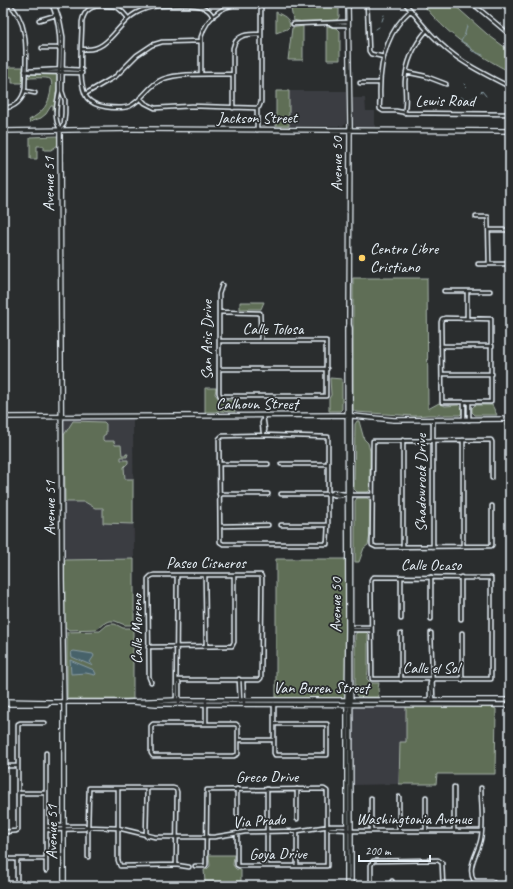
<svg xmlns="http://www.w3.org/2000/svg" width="513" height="889" font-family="Caveat,sans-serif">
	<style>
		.built { fill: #3b3c42 }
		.green { fill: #5f6e56; stroke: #a4b0a7 }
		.water { fill: #47626b; stroke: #879ba3 }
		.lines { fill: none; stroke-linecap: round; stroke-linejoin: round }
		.stream { stroke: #879ba3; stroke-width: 1 }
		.street-casing { stroke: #e8f1f8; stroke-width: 5.5 }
		.secondary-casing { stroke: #e8f1f8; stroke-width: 6 }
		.street { stroke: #2a2d2e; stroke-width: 2.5 }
		.secondary { stroke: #2a2d2e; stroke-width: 3.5 }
		.poi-dot { fill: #ffd166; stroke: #2a2d2e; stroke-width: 1.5 }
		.labels { text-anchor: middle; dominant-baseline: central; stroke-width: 3.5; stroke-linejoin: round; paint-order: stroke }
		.street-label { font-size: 16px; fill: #e8f1f8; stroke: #2a2d2e }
		.poi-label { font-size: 16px; fill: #e8f1f8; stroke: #2a2d2e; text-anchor: start }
	</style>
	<rect width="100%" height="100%" fill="#2a2d2e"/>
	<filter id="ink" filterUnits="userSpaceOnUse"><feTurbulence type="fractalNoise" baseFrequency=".025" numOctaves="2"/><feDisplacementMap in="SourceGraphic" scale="8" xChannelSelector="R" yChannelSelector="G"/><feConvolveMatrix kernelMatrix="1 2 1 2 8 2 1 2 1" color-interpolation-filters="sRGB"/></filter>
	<g filter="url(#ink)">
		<path class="built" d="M289,91h57v33l-3,2h-54z
			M353,98h12l1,13h9v16h-20l-2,-2z
			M64,419h69l1,140 -70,1z
			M356,706h50v36h-6l-1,42 -46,1v-76z"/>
		<path class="green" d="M290,3h49v14l-2,3 -7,1 -27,1 -10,-2z
			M422,3h30l35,31 23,17v21c-34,-18 -64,-38 -88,-69z
			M276,12c7,4 13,5 14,14l-3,3 -11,4z
			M303,26v34h-15l4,-32z
			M327,26l10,2 3,3v29h-13z
			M3,67h20v16h-11v-6h-9z
			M30,74h25l3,2c0,13 -4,24 -3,36l-2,-2v-4h-2l-5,8 -5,4 -9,3 -2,2 -1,-3c13,-7 21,-16 22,-32 1,-3 1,-7 -1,-9 -3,-2 -18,-1 -22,-1z
			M276,91h13v35h-13z
			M58,136v9l-7,5h-7v-4h-7v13h-7v-22z
			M353,278h74l1,131 11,-6 6,3 14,-1 3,3v5l-2,2h-32l-14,1 -58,-4 -3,-2z
			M240,302h24l-3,7h-21z
			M330,378l12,1v30l-2,2h-11v-12l2,-4z
			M205,388h11l-1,6 5,6h15v12l-17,-1 -3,1h-10z
			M475,405h17l5,10h-22l-3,-3v-4z
			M73,421l31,1 2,2v10l-3,2v4l1,1h10l1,4h6l1,10h4v-1h2l-1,3h-6v3h7v3l-4,4 1,12h8v45l-30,-1v-15h-8l-10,-6h-20l-1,-67z
			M357,421h2l5,18 4,4 2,8v39l-2,2h-11l-3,-3 1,-65z
			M506,423h4v139h-4z
			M357,498h10l3,2v35l-2,10 -4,3 -5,14h-4v-61z
			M134,559v66h-9l-10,-4h-5l-7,3 -6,5 -28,1 -5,-4v-66z
			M276,559h70v140h-70z
			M111,624h4l8,4h10v71h-66v-67l33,-1 7,-6z
			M357,632h9l2,2v36l-1,9 4,4h8l-1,6 1,8h-21l-3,-4v-58z
			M406,706h83l7,3 -1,65h-58l-1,10h-37l1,-42h6z
			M209,855h25l-1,10 3,4 5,1v12h-36l-1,-12 3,-1 3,-3z"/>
		<path class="water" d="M74,651l19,3 1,2 -4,6 3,4 -21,-9 -1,-5z
			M70,660l24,10 2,4 -1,1 -9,-2 -15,1z"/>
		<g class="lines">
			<path class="stream" d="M444,3l8,4
				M382,21l2,-6
				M376,29l3,-2
				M464,37l3,-11
				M463,38l-2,3 7,4 4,6 11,4
				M464,84l3,3
				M481,92l1,-1 4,5
				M461,97l3,2h9l1,-2"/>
			<g class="street-casing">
				<path id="street" d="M51,3c11,22 9,48 8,72 0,5 0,11 0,16 -2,12 -6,27 1,38l4,-5 1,-11v-13l-3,-9 1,-54 -3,-16 -6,-18
					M367,3l2,48 2,3 13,3
					M405,3c17,22 35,44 59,59 14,9 30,17 46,25
					M472,3l38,32
					M411,10c-25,22 -32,55 -31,87 0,4 -1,8 0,12l3,2h13l11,2 103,1
					M128,18c-3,-4 -7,-8 -11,-11 -3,-1 -6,-1 -10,-1 -13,-1 -23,2 -25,16 0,18 -5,62 5,76 5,6 12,8 19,9 8,1 17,2 24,-1 13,-6 19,-22 33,-27 19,-7 49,-4 70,-5
					M39,20l17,-5
					M293,24l55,-2
					M331,24l2,1h15
					M42,48h18
					M82,49c27,4 34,-25 54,-36 16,-9 33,-8 51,-8 10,0 21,1 26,12
					M25,71l5,1 52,1
					M28,71l37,-2 17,1
					M406,72l19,4 21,8
					M201,74v-37c8,-26 27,-34 51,-34
					M360,83h20
					M25,91l10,2
					M85,94l31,-18 21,-21 15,-10 10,-3 39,-1
					M140,98l5,5 10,5 37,-2 64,2 3,-1 2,-5v-96l-4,-3
					M3,108c12,0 20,-8 22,-20 0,-29 7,-64 -17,-85
					M233,108v-60c3,-14 15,-14 27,-14
					M404,113c3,-10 1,-21 1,-31 1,-20 10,-38 22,-52
					M257,130v-22
					M476,217h12l1,47h21
					M489,230h21
					M478,264h11
					M444,291h46
					M467,291v27
					M219,312l41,1 1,28
					M445,318l46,1v83h-49l-1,-80 1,-3z
					M219,341h107v55h-106l-1,-3v-99l3,-9
					M441,346h51
					M219,369h108
					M442,374h50
					M464,402v18
					M469,402v18
					M433,420v127
					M263,432l-1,-9 1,-3
					M263,435l65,2v88l-1,19h-104l-3,-2 -1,-103 3,-3z
					M263,435l2,-5 -2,-14
					M403,440v107
					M463,440v106
					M219,464h49
					M281,464h47
					M492,478v-36l-1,-2 -118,1 -1,104 4,2 115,-1 1,-1v-39
					M219,494h49
					M281,494h50c4,2 9,2 14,0
					M331,494l3,-2 10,2
					M349,495h23
					M281,525h47
					M220,526l48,-1
					M205,575l1,71
					M374,577l117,1v101h-119l-1,-99 1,-2z
					M401,577v42
					M461,577v42
					M431,619v-42
					M349,627h22
					M351,630h20
					M431,633l2,68
					M462,633v47
					M401,634v46
					M148,647l84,-1 2,-4v-67
					M239,679l1,22
					M177,680l2,3v21
					M243,680l1,24
					M151,682l-2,-5 -1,-98 3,-3 3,-1h107l1,3 -1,100 -2,2h-82
					M176,700l1,-125
					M206,700v24
					M430,701v-17l1,-4
					M274,704c0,1 0,3 0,4v45l1,2h52v-31h-53
					M153,724h83l2,2v28l-4,2h-81l-2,-3v-27z
					M238,740h36
					M46,753v118
					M3,766h15
					M454,787v44
					M118,788v72l2,6 56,-1 13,2
					M481,788c0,16 3,34 0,50 -2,14 -15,28 -7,43h17l2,1 1,4
					M267,789v77
					M297,789v30
					M18,793h28
					M426,797v34
					M371,798v33
					M237,814v-25
					M46,826h38l4,1 1,-39h84l3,1 1,3 -1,73
					M328,828l2,1 21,1
					M46,830l39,-1 1,-2
					M297,831v35
					M350,831h131
					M399,831v-34
					M3,832l13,-1 2,-1v-106l2,-1h25
					M146,836l1,-48
					M88,857v-30l30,1 37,9h59l31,-5 52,-1 33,-5h17
					M3,859h43
					M17,859v27
					M195,866h10l1,-1 1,-75 117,-1 3,2v75h-88l-2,-1v-32
					M371,886v-21l2,-4 65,-1 4,3 1,23
					M391,886l1,-5"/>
			</g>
			<g class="secondary-casing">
				<path id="secondary" d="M348,3l2,123 -1,199 1,3 1,558
					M60,129l2,450 2,130v177
					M3,131l131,-2 376,2
					M3,417l340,-2 51,5 116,-1
					M3,701l47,1h76l50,-2h334
					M133,702l23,2 354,1
					M3,704h44
					M347,886v-178l1,-78 -1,-302 2,-3"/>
			</g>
			<use href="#street" class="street"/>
			<use href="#secondary" class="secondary"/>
		</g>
	</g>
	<circle class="poi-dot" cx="362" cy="258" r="4"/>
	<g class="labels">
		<g class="street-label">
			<text x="445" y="101">Lewis Road</text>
			<text x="257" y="118">Jackson Street</text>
			<text transform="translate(337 164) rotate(-90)">Avenue 50</text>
			<text transform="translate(49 184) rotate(-90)">Avenue 51</text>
			<text x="273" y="329">Calle Tolosa</text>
			<text transform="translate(207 340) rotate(-90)">San Asis Drive</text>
			<text x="257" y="404">Calhoun Street</text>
			<text transform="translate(421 483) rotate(-90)">Shadowrock Drive</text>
			<text transform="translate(50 508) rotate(-90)">Avenue 51</text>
			<text x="206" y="563">Paseo Cisneros</text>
			<text x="431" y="565">Calle Ocaso</text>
			<text transform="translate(336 605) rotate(-90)">Avenue 50</text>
			<text transform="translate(137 629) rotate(-90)">Calle Moreno</text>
			<text x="431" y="668">Calle el Sol</text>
			<text x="321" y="688">Van Buren Street</text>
			<text x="267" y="777">Greco Drive</text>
			<text x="414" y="819">Washingtonia Avenue</text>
			<text transform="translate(259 821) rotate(-4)">Via Prado</text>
			<text transform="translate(52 832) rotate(-90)">Avenue 51</text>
			<text x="278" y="854">Goya Drive</text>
		</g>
		<g class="poi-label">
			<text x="370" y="249">Centro Libre<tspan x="370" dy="18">Cristiano</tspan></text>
		</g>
	</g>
	<rect width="513" height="889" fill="none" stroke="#2a2d2e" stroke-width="16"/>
	<rect x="8" y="8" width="497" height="873" fill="none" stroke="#e8f1f8" stroke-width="1.5" filter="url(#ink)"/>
	<path d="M359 855v6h71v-6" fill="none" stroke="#e8f1f8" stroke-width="2"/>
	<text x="365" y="855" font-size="12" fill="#e8f1f8" stroke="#2a2d2e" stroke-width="3" paint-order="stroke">200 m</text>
</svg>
